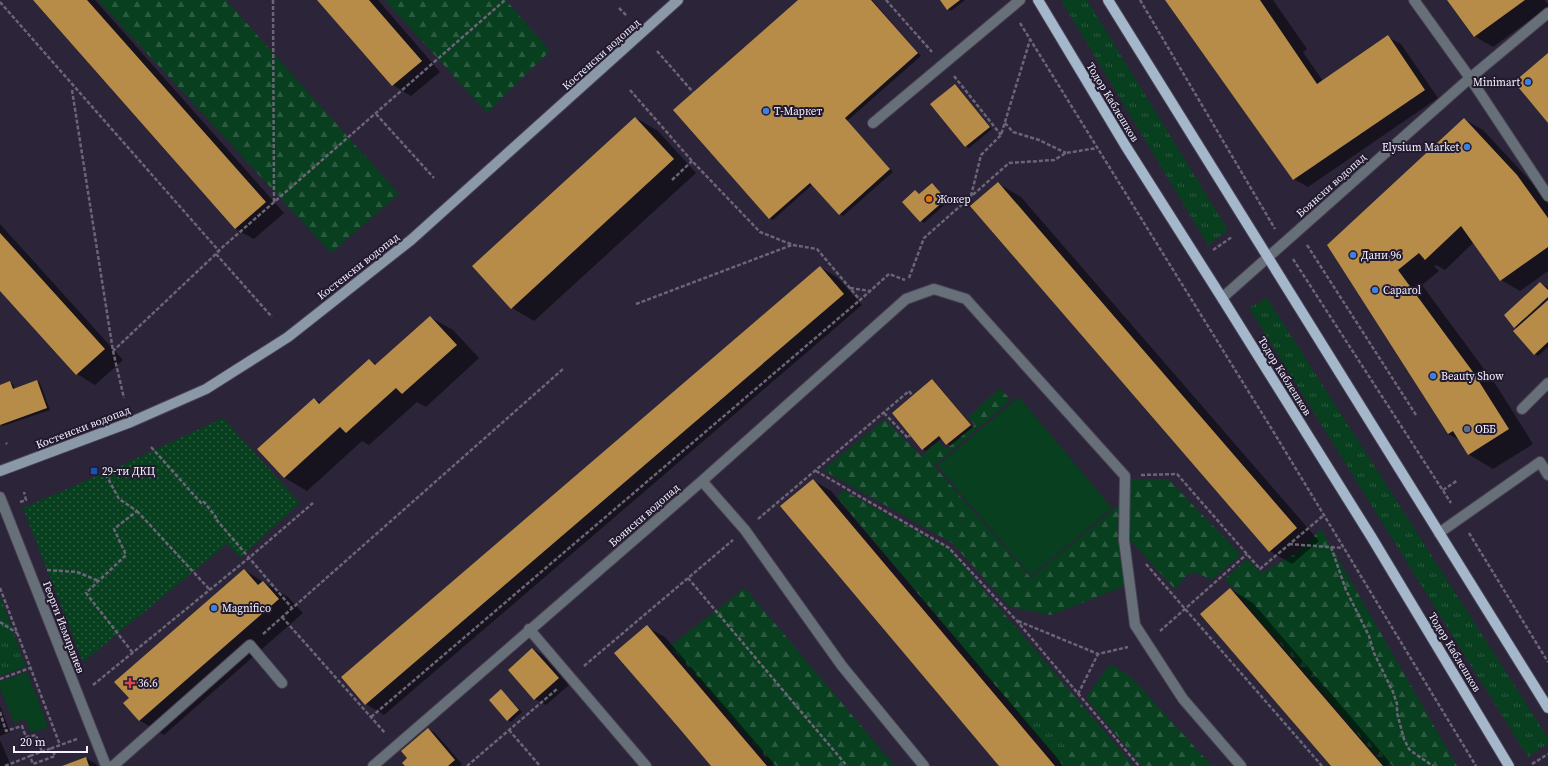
<svg xmlns="http://www.w3.org/2000/svg" width="1548" height="766" font-family="'Source Serif 4',serif">
	<defs>
		<pattern id="grass-tufts" width="24" height="20" patternUnits="userSpaceOnUse"><rect width="24" height="20" fill="#073f1f"/><path d="M3 7l-1-3M5 7V3M7 7l1-3M15 17l-1-3M17 17v-4M19 17l1-3" fill="none" stroke="#2c5b41"/></pattern>
		<pattern id="forest-firs" width="22" height="20" patternUnits="userSpaceOnUse"><rect width="22" height="20" fill="#073f1f"/><path d="M5 1l3.5 6h-7zM16 11l3.5 6h-7z" fill="#2c5b41"/></pattern>
		<pattern id="park-dots" width="8" height="8" patternUnits="userSpaceOnUse"><rect width="8" height="8" fill="#073f1f"/><path d="M2 2h.1M6 6h.1" fill="none" stroke="#2c5b41" stroke-width="1.8" stroke-linecap="round"/></pattern>
	</defs>
	<rect width="100%" height="100%" fill="#2c2439"/>
	<path fill="url(#grass-tufts)" d="M1061,0H1087L1228,230L1208,245Z
		M1267,298L1548,738V743L1528,757L1249,308Z
		M0,596L26,667L0,676Z
		M1043,715L1056,725L1064,733L1065,744L1053,754L1028,725Z"/>
	<path fill="url(#forest-firs)" d="M98,0H226L399,194L331,253Z
		M385,0H506L550,51L487,113Z
		M1000,388L1011,400L934,466L1031,578L1120,504L1119,549L1125,586L1051,615L1010,607L952,543L823,470L885,419L921,456L938,441L946,449L975,425L968,417Z
		M1130,479H1168L1241,555L1211,580L1198,573L1188,574L1175,589L1128,538Z
		M843,490L949,549L1134,766H1062L1053,754L1065,744L1064,733L1056,725L1043,715L1028,725L837,497Z
		M1321,529L1457,766H1385L1225,579L1247,559L1261,573L1298,552Z
		M745,588L895,766H773L670,646Z
		M1110,664L1131,677L1212,766H1142L1086,698Z"/>
	<path fill="url(#park-dots)" d="M223,418L300,503L240,558L227,544L83,662L23,508L120,466Z"/>
	<path fill="#073f1f" d="M1019,397L1112,508L1031,576L937,466Z
		M27,672L48,727L31,733L25,719L14,723L0,688V681Z"/>
	<path fill="#0007" d="M34,0H95L284,213L254,239L236,229Z
		M319,0H378L440,72L411,96L393,85Z
		M800,0H872L921,56L847,121L893,172L843,216L839,214L813,184L773,220L770,218Z
		M941,0H965L951,11L948,9Z
		M1167,0H1273L1307,49L1303,52L1323,81L1388,37L1401,44L1438,98L1308,187L1294,179Z
		M1448,0H1545L1548,4V7L1493,47L1474,36Z
		M955,85L958,87L992,129L969,148L966,146Z
		M636,118L658,131L696,173L534,321L512,308Z
		M1464,119L1483,130L1536,187L1548,204V271L1520,291L1501,280L1474,242L1445,270L1436,265L1434,266L1439,271L1422,285L1498,388L1533,444L1493,469L1468,454L1460,440L1448,434L1329,245Z
		M932,184L949,201L924,223L903,202L920,195Z
		M999,184L1021,197L1319,541L1292,564L1270,551Z
		M0,224L123,360L95,385L77,374L0,289Z
		M820,267L838,278L862,305L384,715L366,704L342,677Z
		M1541,283L1548,288V347L1538,356L1535,354L1518,328L1515,327Z
		M430,317L453,330L479,358L426,407L417,402L369,445L362,441L307,491L285,478L259,449L314,399L322,403L369,360L378,365Z
		M932,380L935,382L973,427L950,446L942,438L926,451L923,449Z
		M37,381L40,383L50,410L3,426L0,424V386L10,382L13,384L15,389Z
		M813,480L831,491L1064,766H1000Z
		M244,570L288,597L303,613L164,735L139,720Z
		M1230,589L1253,603L1393,766H1332Z
		M647,627L665,637L776,766H712Z
		M532,649L543,655L569,685L546,705L535,699Z
		M501,690L522,712L511,722L508,720Z
		M0,706L10,732L0,736Z
		M428,729L435,733L462,764L460,766H406L408,758Z
		M0,740L11,766H0Z
		M86,758L96,764L97,766H65Z"/>
	<path fill="#b78c48" d="M33,0H87L266,202L235,229Z
		M317,0H369L422,61L392,86Z
		M798,0H871L918,53L845,118L890,169L839,215L810,183L769,219L673,110Z
		M940,0H960L947,10Z
		M1165,0H1260L1317,84L1388,35L1425,90L1293,180Z
		M1447,0H1525L1474,37Z
		M1548,53V123L1514,82Z
		M955,84L990,127L965,147L930,104Z
		M635,117L674,159L511,309L472,266Z
		M1464,118L1517,175L1548,218V247L1500,281L1461,226L1425,260L1419,253L1398,270L1473,372L1509,429L1468,455L1453,431L1448,434L1327,245Z
		M998,182L1297,528L1269,552L970,206Z
		M932,183L946,199L920,222L902,202L915,190L919,194Z
		M0,233L105,349L76,375L0,291Z
		M820,266L844,294L365,705L341,677Z
		M1540,282L1548,290V297L1514,328L1504,315Z
		M1548,300V342L1534,355L1513,331Z
		M430,316L457,345L402,394L396,388L346,433L340,427L284,478L257,449L314,398L319,404L369,359L375,365Z
		M932,379L971,425L946,445L939,436L922,450L892,413Z
		M37,380L47,408L0,425V385L10,381L13,389Z
		M813,479L1055,766H999L780,506Z
		M244,569L258,585L263,581L279,599L139,721L123,703L129,698L114,682Z
		M1230,588L1383,766H1331L1200,614Z
		M647,625L767,766H711L679,728L614,653Z
		M532,648L559,678L534,700L508,670Z
		M501,689L519,710L507,721L489,700Z
		M428,728L455,760L448,766H405L402,763L407,758L401,751Z
		M86,757L89,766H62Z"/>
	<g fill="none" stroke-linecap="round" stroke-linejoin="round">
		<defs>
			<path id="lane" d="M873,123L1020,0
				M1522,409L1548,383
				M1439,533L1540,462L1548,475
				M113,766L250,645L282,683"/>
			<path id="street" d="M1414,0L1470,78L1548,196
				M1222,298L1470,78L1548,13
				M702,481L745,530L842,666L924,766
				M0,497L106,766
				M529,629L646,766
				M373,766L702,481L906,299L934,289L966,299L1125,476L1124,540L1135,625L1183,699L1241,766"/>
			<path id="secondary" d="M0,471L131,422L206,389L288,337L411,240L678,0"/>
			<path id="primary" d="M1038,0L1125,145L1222,298L1372,538L1509,766
				M1108,0L1548,708"/>
		</defs>
		<use href="#lane" stroke="#484155" stroke-width="12"/>
		<use href="#street" stroke="#484155" stroke-width="12"/>
		<use href="#secondary" stroke="#484155" stroke-width="12"/>
		<use href="#primary" stroke="#484155" stroke-width="12"/>
		<path stroke="#6b6577" stroke-width="2.5" stroke-dasharray="4 2" stroke-linecap="butt" d="M273,0L274,203
			M886,0L932,52
			M1140,0L1275,229
			M0,2L219,251L113,351
			M619,8L627,16
			M1020,23L1273,431L1476,766
			M657,51L693,92
			M954,76L1001,135
			M72,90L113,351L124,398
			M630,90L692,161L760,232L793,245L817,249L860,300L889,274L905,280
			M376,114L434,178
			M1005,123L1013,132L1039,140L1066,153
			M672,180L692,161
			M971,196L981,155L1001,135L1030,40
			M1307,245L1416,415
			M1213,250L1232,237
			M217,252L505,0
			M216,254L272,317
			M1293,259L1451,503
			M909,278L924,238L1009,163L1054,160L1066,153L1097,148
			M850,288L870,291
			M636,304L792,245
			M884,413L908,438L910,435
			M6,443L7,444
			M151,447L202,504L204,502L216,517L215,518L292,608
			M103,469L119,499L137,511L114,529L126,555L86,593L133,653
			M816,471L949,548L1017,621L1139,766
			M1141,475L1177,474L1260,569L1324,515
			M1443,490L1458,480
			M20,502L26,500L24,492
			M137,511L210,590
			M758,519L909,391L912,395
			M1469,533L1548,662
			M1289,544L1343,548
			M1331,547L1346,590L1369,636L1374,653L1393,692L1397,704V713L1404,739L1409,749L1414,753L1433,766
			M1146,564L1322,766
			M47,570L77,572L99,581
			M688,578L847,766
			M0,588L60,745
			M282,617L385,733
			M1018,621L1098,654L1128,647
			M0,622L17,633
			M1160,631L1247,554
			M263,634L563,369
			M584,666L733,540
			M0,679L30,668
			M93,685L250,557L313,503
			M1078,694L1098,654
			M0,712L6,731L22,726L26,737L36,735L42,752
			M371,717L860,300
			M509,730L540,766
			M30,756L52,748
			M1532,764L1548,754
			M5,766L30,756L33,764L55,756L52,748L77,739
			M467,766L557,689"/>
		<use href="#lane" stroke="#677079" stroke-width="10"/>
		<use href="#street" stroke="#677079" stroke-width="10"/>
		<use href="#secondary" stroke="#8a98a7" stroke-width="10"/>
		<use href="#primary" stroke="#a5b7ca" stroke-width="10"/>
	</g>
	<g fill="#3f7fe0" stroke="#221a2f" stroke-width="1.5">
		<circle cx="1528" cy="82" r="4"/>
		<circle cx="766" cy="111" r="4"/>
		<circle cx="1467" cy="147" r="4"/>
		<circle cx="1353" cy="255" r="4"/>
		<circle cx="1375" cy="290" r="4"/>
		<circle cx="1433" cy="376" r="4"/>
		<circle cx="214" cy="608" r="4"/>
	</g>
	<circle fill="#e8710a" stroke="#221a2f" stroke-width="1.5" cx="929" cy="199" r="4"/>
	<circle fill="#5c6f8a" stroke="#221a2f" stroke-width="1.5" cx="1467" cy="429" r="4"/>
	<rect fill="#1a4fb4" stroke="#221a2f" stroke-width="1.5" x="90" y="467" width="8" height="8" rx="2"/>
	<path fill="#e0444e" stroke="#221a2f" stroke-width="1.5" d="M128 677h4v4h4v4h-4v4h-4v-4h-4v-4h4z"/>
	<g text-anchor="middle" stroke-width="4" stroke-linejoin="round" paint-order="stroke">
		<g font-size="11" fill="#f6f2fe" stroke="#221a2f">
			<text transform="translate(601 54) rotate(-42)" y="4">Костенски водопад</text>
			<text transform="translate(1113 102) rotate(59)" y="4">Тодор Каблешков</text>
			<text transform="translate(1331 185) rotate(-42)" y="4">Боянски водопад</text>
			<text transform="translate(358 266) rotate(-38)" y="4">Костенски водопад</text>
			<text transform="translate(1285 376) rotate(58)" y="4">Тодор Каблешков</text>
			<text transform="translate(83 427) rotate(-21)" y="4">Костенски водопад</text>
			<text transform="translate(644 515) rotate(-41)" y="4">Боянски водопад</text>
			<text transform="translate(64 627) rotate(69)" y="4">Георги Измирлиев</text>
			<text transform="translate(1455 652) rotate(59)" y="4">Тодор Каблешков</text>
		</g>
		<g font-size="11" fill="#f6f2fe" stroke="#221a2f" text-anchor="start">
			<text x="1520" y="86" text-anchor="end">Minimart</text>
			<text x="774" y="115">Т-Маркет</text>
			<text x="1459" y="151" text-anchor="end">Elysium Market</text>
			<text x="937" y="203">Жокер</text>
			<text x="1361" y="259">Дани 96</text>
			<text x="1383" y="294">Caparol</text>
			<text x="1441" y="380">Beauty Show</text>
			<text x="1475" y="433">ОББ</text>
			<text x="102" y="475">29-ти ДКЦ</text>
			<text x="222" y="612">Magnifico</text>
			<text x="138" y="687">36.6</text>
		</g>
	</g>
	<path d="M14 746v6h73v-6" fill="none" stroke="#f6f2fe" stroke-width="2"/>
	<text x="20" y="746" font-size="12" fill="#f6f2fe" stroke="#221a2f" stroke-width="3" paint-order="stroke">20 m</text>
</svg>
